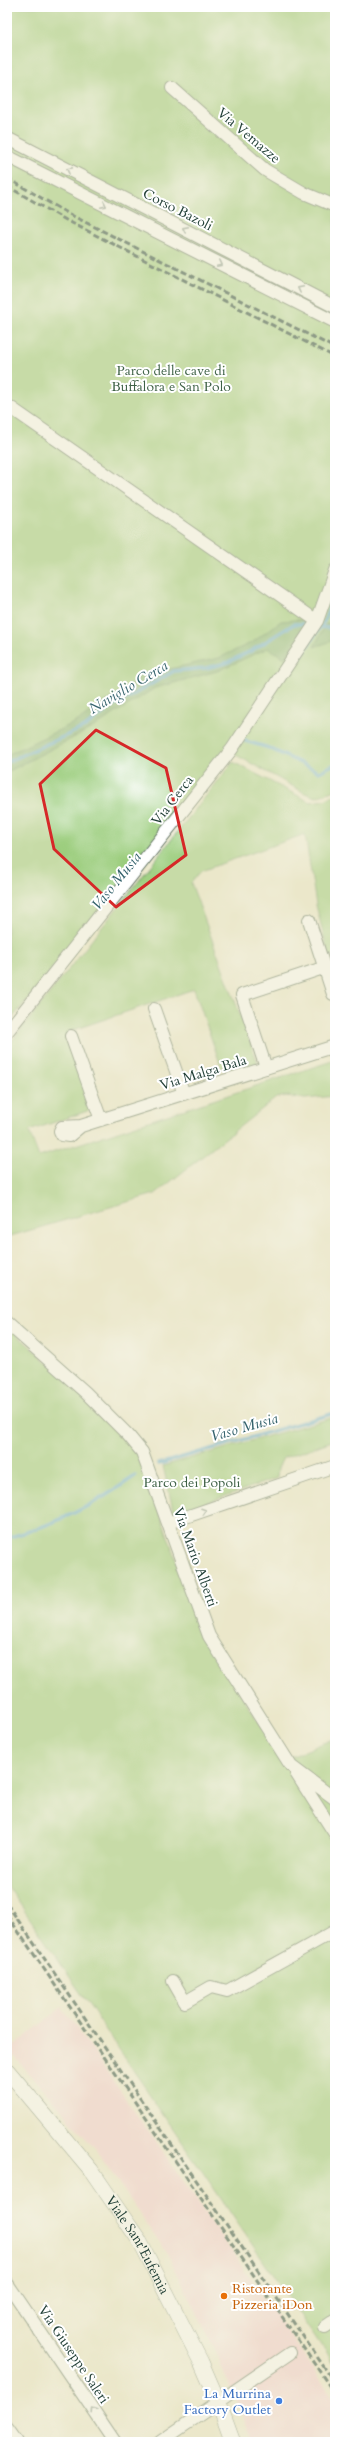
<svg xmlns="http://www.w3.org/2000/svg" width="342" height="2449" font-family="Cardo,serif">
	<rect width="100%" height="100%" fill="#fff"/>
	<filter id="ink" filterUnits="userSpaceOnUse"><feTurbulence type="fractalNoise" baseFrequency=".025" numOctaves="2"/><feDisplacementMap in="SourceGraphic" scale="8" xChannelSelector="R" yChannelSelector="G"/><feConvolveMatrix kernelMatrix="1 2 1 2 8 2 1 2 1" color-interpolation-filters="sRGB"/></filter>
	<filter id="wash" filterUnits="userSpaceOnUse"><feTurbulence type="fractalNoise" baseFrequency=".012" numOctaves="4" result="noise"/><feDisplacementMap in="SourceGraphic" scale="16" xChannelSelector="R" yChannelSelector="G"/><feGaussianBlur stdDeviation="0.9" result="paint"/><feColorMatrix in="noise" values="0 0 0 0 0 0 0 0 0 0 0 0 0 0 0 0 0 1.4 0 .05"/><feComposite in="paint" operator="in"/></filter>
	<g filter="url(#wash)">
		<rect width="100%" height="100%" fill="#ebe7ca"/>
		<path fill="#f7cfd4" d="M62,2007L335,2400V2442H254L206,2331L167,2253L95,2149L9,2050Z"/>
		<path fill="#9bcd7d" stroke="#5d8558" d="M7,7H335V790L316,797L305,793L227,750L7,1025Z
			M233,762L310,802L325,800L335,795V955L329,957L316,905L305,834L201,871L191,883L258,1063L222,1069L194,989L70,1031L96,1108L29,1131L39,1157L335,1060V1096L305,1099L286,1096L276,1098L155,1194L7,1237V1047Z
			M7,1326L84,1395L139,1453L203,1637L284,1760L335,1738V2366L7,1885Z
			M335,1417V1440L283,1458L278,1468L277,1478L174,1514L163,1466Z"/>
		<path fill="#7cb06c" stroke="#4e7650" d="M309,619L285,658L268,648L217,671L155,688L92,728L7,772V755L80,720L143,675L219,658L253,642L281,621Z
			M326,624H335V640L314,647Z"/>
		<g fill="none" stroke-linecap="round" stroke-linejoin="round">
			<path stroke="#5ba8d4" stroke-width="3.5" d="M320,627L335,629
				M291,670L325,620L335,589
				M242,740L269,748L319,772L335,764
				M7,762L85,727L110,708L174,671L206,668L226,663L251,651L294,624H306
				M159,1464L335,1413
				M7,1538C57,1524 93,1506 135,1476"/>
		</g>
	</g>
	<g filter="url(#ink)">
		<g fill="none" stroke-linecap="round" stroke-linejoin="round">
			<defs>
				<path id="minor" d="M172,88L265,170L304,193L335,206
					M7,138L335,307
					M7,156L335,322
					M7,405L317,621
					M309,920L333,994
					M154,1009L184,1094
					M7,1032L232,749L317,621L335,570
					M71,1036L101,1120
					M266,1068L242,995L323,968
					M81,1126L69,1136L62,1135L60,1131L62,1127L81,1126L335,1046
					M7,1323L85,1392L128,1435L142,1452L209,1636L291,1766L335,1799
					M168,1523L335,1466
					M296,1773L335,1834
					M173,1981L185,2002L211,1987L227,1991L335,1931
					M7,2283L115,2442
					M325,2327L335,2320
					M7,2428L17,2442
					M160,2442L290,2353"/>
				<g id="major">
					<path id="s1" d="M7,2070L91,2170L139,2240L201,2362L218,2401L233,2442"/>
				</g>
			</defs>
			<use href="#minor" stroke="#667868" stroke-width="14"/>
			<use href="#major" stroke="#667868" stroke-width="16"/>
			<use href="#minor" stroke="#fff" stroke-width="12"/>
			<use href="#major" stroke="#fff" stroke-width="15"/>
			<path stroke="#1f3d34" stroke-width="3" stroke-dasharray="6 3" stroke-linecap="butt" d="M7,178L69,214L335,348
				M7,186L66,220L335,357
				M7,1904L335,2383
				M7,1915L335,2394"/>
		</g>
		<defs><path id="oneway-chevron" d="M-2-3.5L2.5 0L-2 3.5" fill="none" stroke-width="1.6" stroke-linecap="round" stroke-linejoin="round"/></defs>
		<g stroke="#8f9e9a">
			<use href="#oneway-chevron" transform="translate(69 170) rotate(-152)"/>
			<use href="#oneway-chevron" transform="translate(104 205) rotate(27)"/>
			<use href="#oneway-chevron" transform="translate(185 229) rotate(-153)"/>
			<use href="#oneway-chevron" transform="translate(220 264) rotate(27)"/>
			<use href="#oneway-chevron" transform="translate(300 289) rotate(-153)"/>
			<use href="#oneway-chevron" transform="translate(204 1511) rotate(-19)"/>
			<use href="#oneway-chevron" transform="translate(93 2410) rotate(-124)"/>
		</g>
	</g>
	<path d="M0 0H342V2449H0ZM96,730L166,768L186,855L116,907L54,849L40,784Z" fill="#ebe7ca" fill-opacity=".55" fill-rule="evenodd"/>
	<path fill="none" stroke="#d62828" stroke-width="3" stroke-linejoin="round" d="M96,730L166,768L186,855L116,907L54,849L40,784Z"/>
	<circle fill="#e8710a" stroke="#fff" stroke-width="1.5" cx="224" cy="2296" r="4"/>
	<circle fill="#3f7fe0" stroke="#fff" stroke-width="1.5" cx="279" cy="2401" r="4"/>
	<g text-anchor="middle" stroke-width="4" stroke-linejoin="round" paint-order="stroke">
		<g font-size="14" fill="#1f3d34" stroke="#fff">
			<text transform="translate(249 135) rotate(40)" y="5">Via Vemazze</text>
			<text transform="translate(178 209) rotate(27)" y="5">Corso Bazoli</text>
			<text transform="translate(172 800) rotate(-52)" y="5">Via Cerca</text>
			<text transform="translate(203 1072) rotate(-17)" y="5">Via Malga Bala</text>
			<text transform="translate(196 1557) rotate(70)" y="5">Via Mario Alberti</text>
			<text dy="5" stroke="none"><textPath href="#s1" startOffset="219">Viale Sant'Eufemia</textPath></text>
			<text transform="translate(74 2354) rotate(56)" y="5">Via Giuseppe Saleri</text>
		</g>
		<g font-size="14" fill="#3e6146" stroke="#fff">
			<text x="171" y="375">Parco delle cave di<tspan x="171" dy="16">Buffalora e San Polo</tspan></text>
			<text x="192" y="1487">Parco dei Popoli</text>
		</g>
		<g font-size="14" fill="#c56008" stroke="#fff" text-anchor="start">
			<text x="232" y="2293">Ristorante<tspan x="232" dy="16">Pizzeria iDon</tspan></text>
		</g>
		<g font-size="14" fill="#366cbe" stroke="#fff" text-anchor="end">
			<text x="271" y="2398">La Murrina<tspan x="271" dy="16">Factory Outlet</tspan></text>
		</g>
		<g font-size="15" font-style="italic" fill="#34626c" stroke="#fff">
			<text transform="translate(128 687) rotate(-31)" y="5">Naviglio Cerca</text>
			<text transform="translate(116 881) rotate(-51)" y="5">Vaso Musia</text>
			<text transform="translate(244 1427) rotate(-16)" y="5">Vaso Musia</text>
		</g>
	</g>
	<rect width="342" height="2449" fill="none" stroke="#fff" stroke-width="24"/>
</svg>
